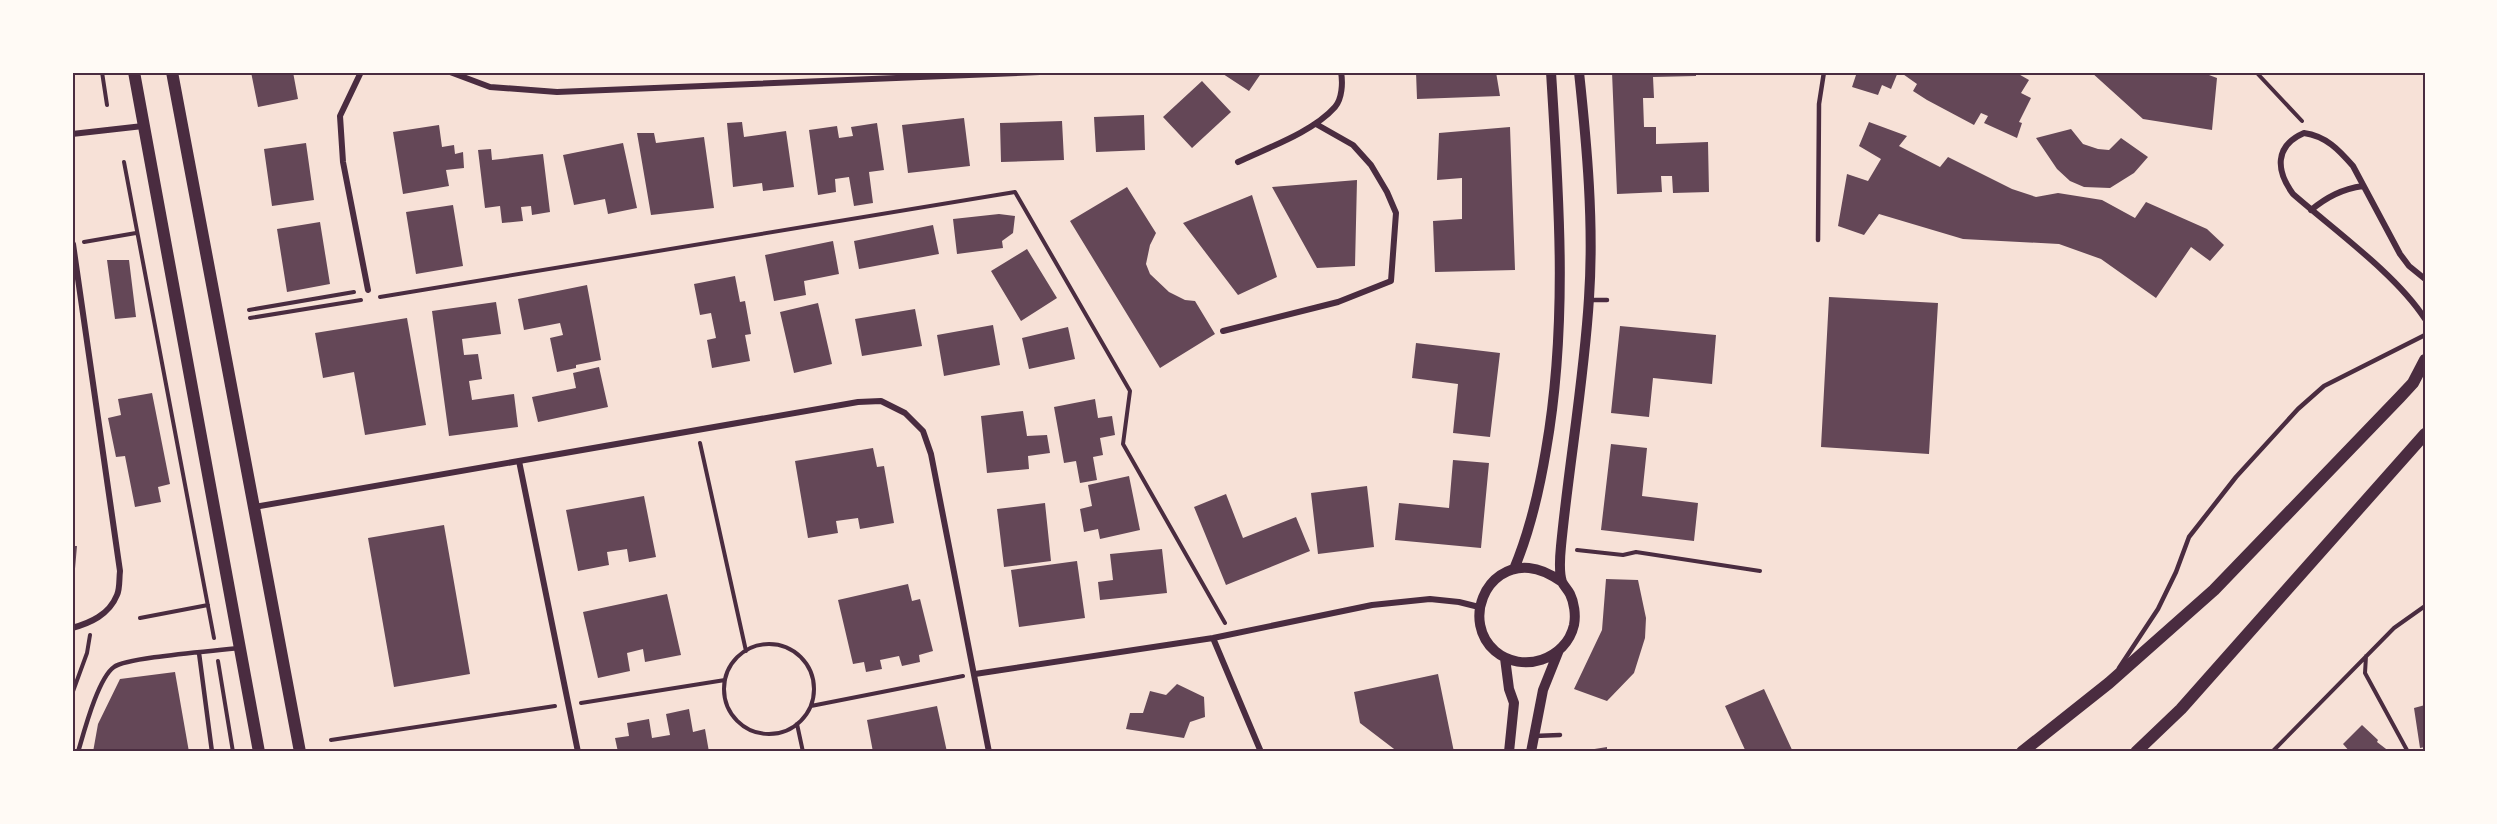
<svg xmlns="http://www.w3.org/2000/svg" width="2497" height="824" font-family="'Golos Text',sans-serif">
	<rect width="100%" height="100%" fill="#f7e1d7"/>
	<path fill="#644757" d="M251,72H293L298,99L258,107Z
		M1220,72H1262L1249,91Z
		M1416,72H1496L1500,96L1417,99Z
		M1612,72H1696V76L1653,77L1654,98H1643L1644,127H1656V144L1708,142L1709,192L1673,193L1672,176H1661L1662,192L1617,194Z
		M1857,72H1898L1891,89L1882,85L1878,95L1852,87Z
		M1900,72H2015L2029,80L2021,93L2031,98L2019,122L2022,123L2017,138L1984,123L1988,116L1981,113L1974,125L1927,100L1913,91L1917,84Z
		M2091,72H2201L2217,78L2212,130L2143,119Z
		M1202,81L1231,112L1192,148L1163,117Z
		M1144,115L1145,150L1096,152L1094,117Z
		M964,118L970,166L908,173L902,125Z
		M1062,121L1064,160L1001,162L1000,123Z
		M742,122L744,137L786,131L794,187L763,191L762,183L733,187L727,123Z
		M1869,122L1907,136L1899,146L1940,167L1948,157L2012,189L2036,197L2058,193L2102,200L2135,218L2146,202L2207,229L2224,245L2210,261L2191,247L2156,298L2101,259L2059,244L1963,239L1879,214L1864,235L1838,226L1847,174L1868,181L1881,159L1859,146Z
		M877,123L884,170L869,172L873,203L854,206L849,177L835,179L836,192L818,195L809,130L837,126L839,138L853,136L851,127Z
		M439,125L442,147L454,145L455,154L463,152L464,168L446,170L449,186L403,194L393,132Z
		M1510,127L1515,270L1435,272L1433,221L1462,219V178L1437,180L1439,133Z
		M2071,129L2083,144L2098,149L2109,150L2121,138L2148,157L2134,173L2110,188L2084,187L2070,181L2057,169L2036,138Z
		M637,133H654L656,143L704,137L714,208L651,215Z
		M306,143L314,200L272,206L264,149Z
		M623,143L637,208L608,214L605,199L574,205L563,155Z
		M491,149L492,160L543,154L550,212L532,215L531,206L521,207L523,221L502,223L500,206L485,208L478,150Z
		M1357,180L1355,266L1317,268L1272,187Z
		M1127,187L1156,233L1150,245L1146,264L1150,274L1169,292L1185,300L1195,301L1215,334L1160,368L1070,221Z
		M1252,195L1277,277L1238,295L1183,223Z
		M453,205L463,266L416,274L406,212Z
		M999,214L1015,216L1013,233L1002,241L1003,248L957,254L953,219Z
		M320,222L330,284L287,292L277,229Z
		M933,225L939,254L859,269L854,241Z
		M833,241L839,274L804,281L806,295L774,301L765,255Z
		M1027,249L1057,298L1021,321L991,271Z
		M107,260H129L136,317L115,319Z
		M735,276L740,302L745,301L751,334L745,335L750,361L712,368L707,340L716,338L711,313L700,315L694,284Z
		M587,285L601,360L576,365V368L557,372L550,338L563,335L560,323L524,330L518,299Z
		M1829,297L1938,303L1929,454L1821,447Z
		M496,302L501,334L462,339L464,355L478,354L482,379L469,381L472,400L514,394L518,427L449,436L432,311Z
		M818,303L832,364L794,373L780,312Z
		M915,309L922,346L862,356L855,319Z
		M407,318L426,425L365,435L354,372L323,378L315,333Z
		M993,325L1000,365L944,376L937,335Z
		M1620,326L1716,335L1712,384L1653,378L1649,417L1611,413Z
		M1068,327L1075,359L1029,369L1022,338Z
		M1416,343L1500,353L1490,437L1453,433L1458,384L1412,378Z
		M599,367L608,407L538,422L532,397L576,388L573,373Z
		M152,393L170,484L158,487L161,502L135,507L125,456L116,457L108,418L121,415L118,399Z
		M1095,399L1098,418L1112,416L1115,435L1100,438L1103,455L1093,457L1097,480L1080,483L1076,461L1064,463L1054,407Z
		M1023,411L1027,436L1047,435L1050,453L1028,456L1029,469L987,473L981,416Z
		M1611,444L1647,448L1642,496L1698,503L1694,541L1601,530Z
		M873,448L877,467L884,466L894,523L860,529L858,518L836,521L838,533L808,538L795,461Z
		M1453,460L1489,463L1481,548L1395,540L1399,503L1449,508Z
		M1129,476L1140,530L1100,539L1098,529L1084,532L1080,509L1092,506L1088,485Z
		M1367,486L1374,547L1318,554L1311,493Z
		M1226,494L1243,538L1296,517L1310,551L1226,585L1194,507Z
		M644,496L656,557L629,562L627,549L607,552L609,565L578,571L566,510Z
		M1045,503L1051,561L1004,567L997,509Z
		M444,525L470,674L394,687L368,538Z
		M72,546H77L74,580H72Z
		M1162,549L1167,593L1100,600L1098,582L1113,580L1110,554Z
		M1077,561L1085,618L1019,627L1011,570Z
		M1606,579L1638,580L1646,618L1645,638L1634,673L1607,701L1574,689L1602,630Z
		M908,584L912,601L920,599L933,651L919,655L920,662L902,666L899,656L880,660L882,669L866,672L864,662L853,664L838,600Z
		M667,594L681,655L645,662L643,649L627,653L630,671L598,678L583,612Z
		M175,672L189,752H93L98,724L120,679Z
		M1438,674L1454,752H1398L1360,723L1354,692Z
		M1177,684L1204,697L1205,717L1190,722L1184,738L1126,729L1130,713H1143L1150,691L1166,695Z
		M1764,689L1793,752H1746L1725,706Z
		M2425,705V747L2420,748L2414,708Z
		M937,706L947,752H873L867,720Z
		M689,709L693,732L705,729L709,752H618L615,738L629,736L627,723L649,719L652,738L670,735L666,714Z
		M2362,725L2378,740L2377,742L2390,752H2350L2343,744Z
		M1607,747V752H1582V751Z"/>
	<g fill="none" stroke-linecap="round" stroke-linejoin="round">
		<path stroke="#4a2c40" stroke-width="4" d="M102,72L107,105
			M2256,72L2302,121
			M124,162L214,638
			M84,242L136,233
			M380,297L1015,192L1130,391L1123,444L1225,623
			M249,310L354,292
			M250,318L361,300
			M700,443L746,651
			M1577,550L1623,555L1636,552L1760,571
			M140,618L208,605
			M724 689a45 45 0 1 1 90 0a45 45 0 1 1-90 0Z
			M2366,656L2365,673L2408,752
			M218,661L233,752
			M72,694L87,653L90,635
			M581,703L725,680
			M811,706L963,676
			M797,724L803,752
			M331,740L555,706
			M2272,752L2394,628L2425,606"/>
		<path stroke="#4a2c40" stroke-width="4.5" d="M1818,240L1819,104L1824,72
			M1589,300H1607
			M199,653L212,752
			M2119,668L2158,609L2176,572L2189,537L2236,477L2298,409L2324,386L2425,335
			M1534,736L1560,735
			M78,752C84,732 98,678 114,667C127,657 216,651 238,648"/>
		<path stroke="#4a2c40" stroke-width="6" d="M361,72L340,116L343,162L368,290
			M450,72L490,87L557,92L1040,72
			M72,134L143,126
			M1238,162C1267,148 1313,132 1335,107C1342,99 1343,83 1341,72
			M2311,210C2327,197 2342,189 2363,186
			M2425,279L2409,266L2400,254L2353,166C2339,150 2326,136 2304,133C2274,146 2276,171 2293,194C2333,229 2397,275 2425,319
			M1223,331L1338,302L1391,281L1396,213L1387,192L1371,165L1353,145L1316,124
			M519,461L578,752
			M254,507L858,402L881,401L905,413L923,431L931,454L989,752
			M72,628C90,623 109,615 117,595C120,589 119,579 120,571L73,244
			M1213,638L1261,752
			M975,674L1213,638L1372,605L1430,599L1459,602L1479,607"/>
		<path stroke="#4a2c40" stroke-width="10" d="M1514,569C1530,531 1539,492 1546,450C1568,325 1559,198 1551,72
			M1562,582C1552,575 1542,569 1529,568C1485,564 1462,622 1495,651C1522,674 1566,660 1574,625C1576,615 1574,602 1570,594C1568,590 1564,586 1562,582C1559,573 1560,556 1561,546C1569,463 1584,381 1589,298C1594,223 1587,147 1579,72
			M1505,658L1509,689L1514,703L1509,752
			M1531,752L1543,690L1559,650"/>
		<path stroke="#4a2c40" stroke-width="12" d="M134,72L259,752
			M172,72L300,752
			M2022,752L2109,683L2214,590L2400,397L2413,383L2425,360
			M2136,752L2181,709L2425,434"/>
	</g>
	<rect width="2497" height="824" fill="none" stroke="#fffaf5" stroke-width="147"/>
	<rect x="74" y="74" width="2350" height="676" fill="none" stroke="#4a2c40" stroke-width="2"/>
</svg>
